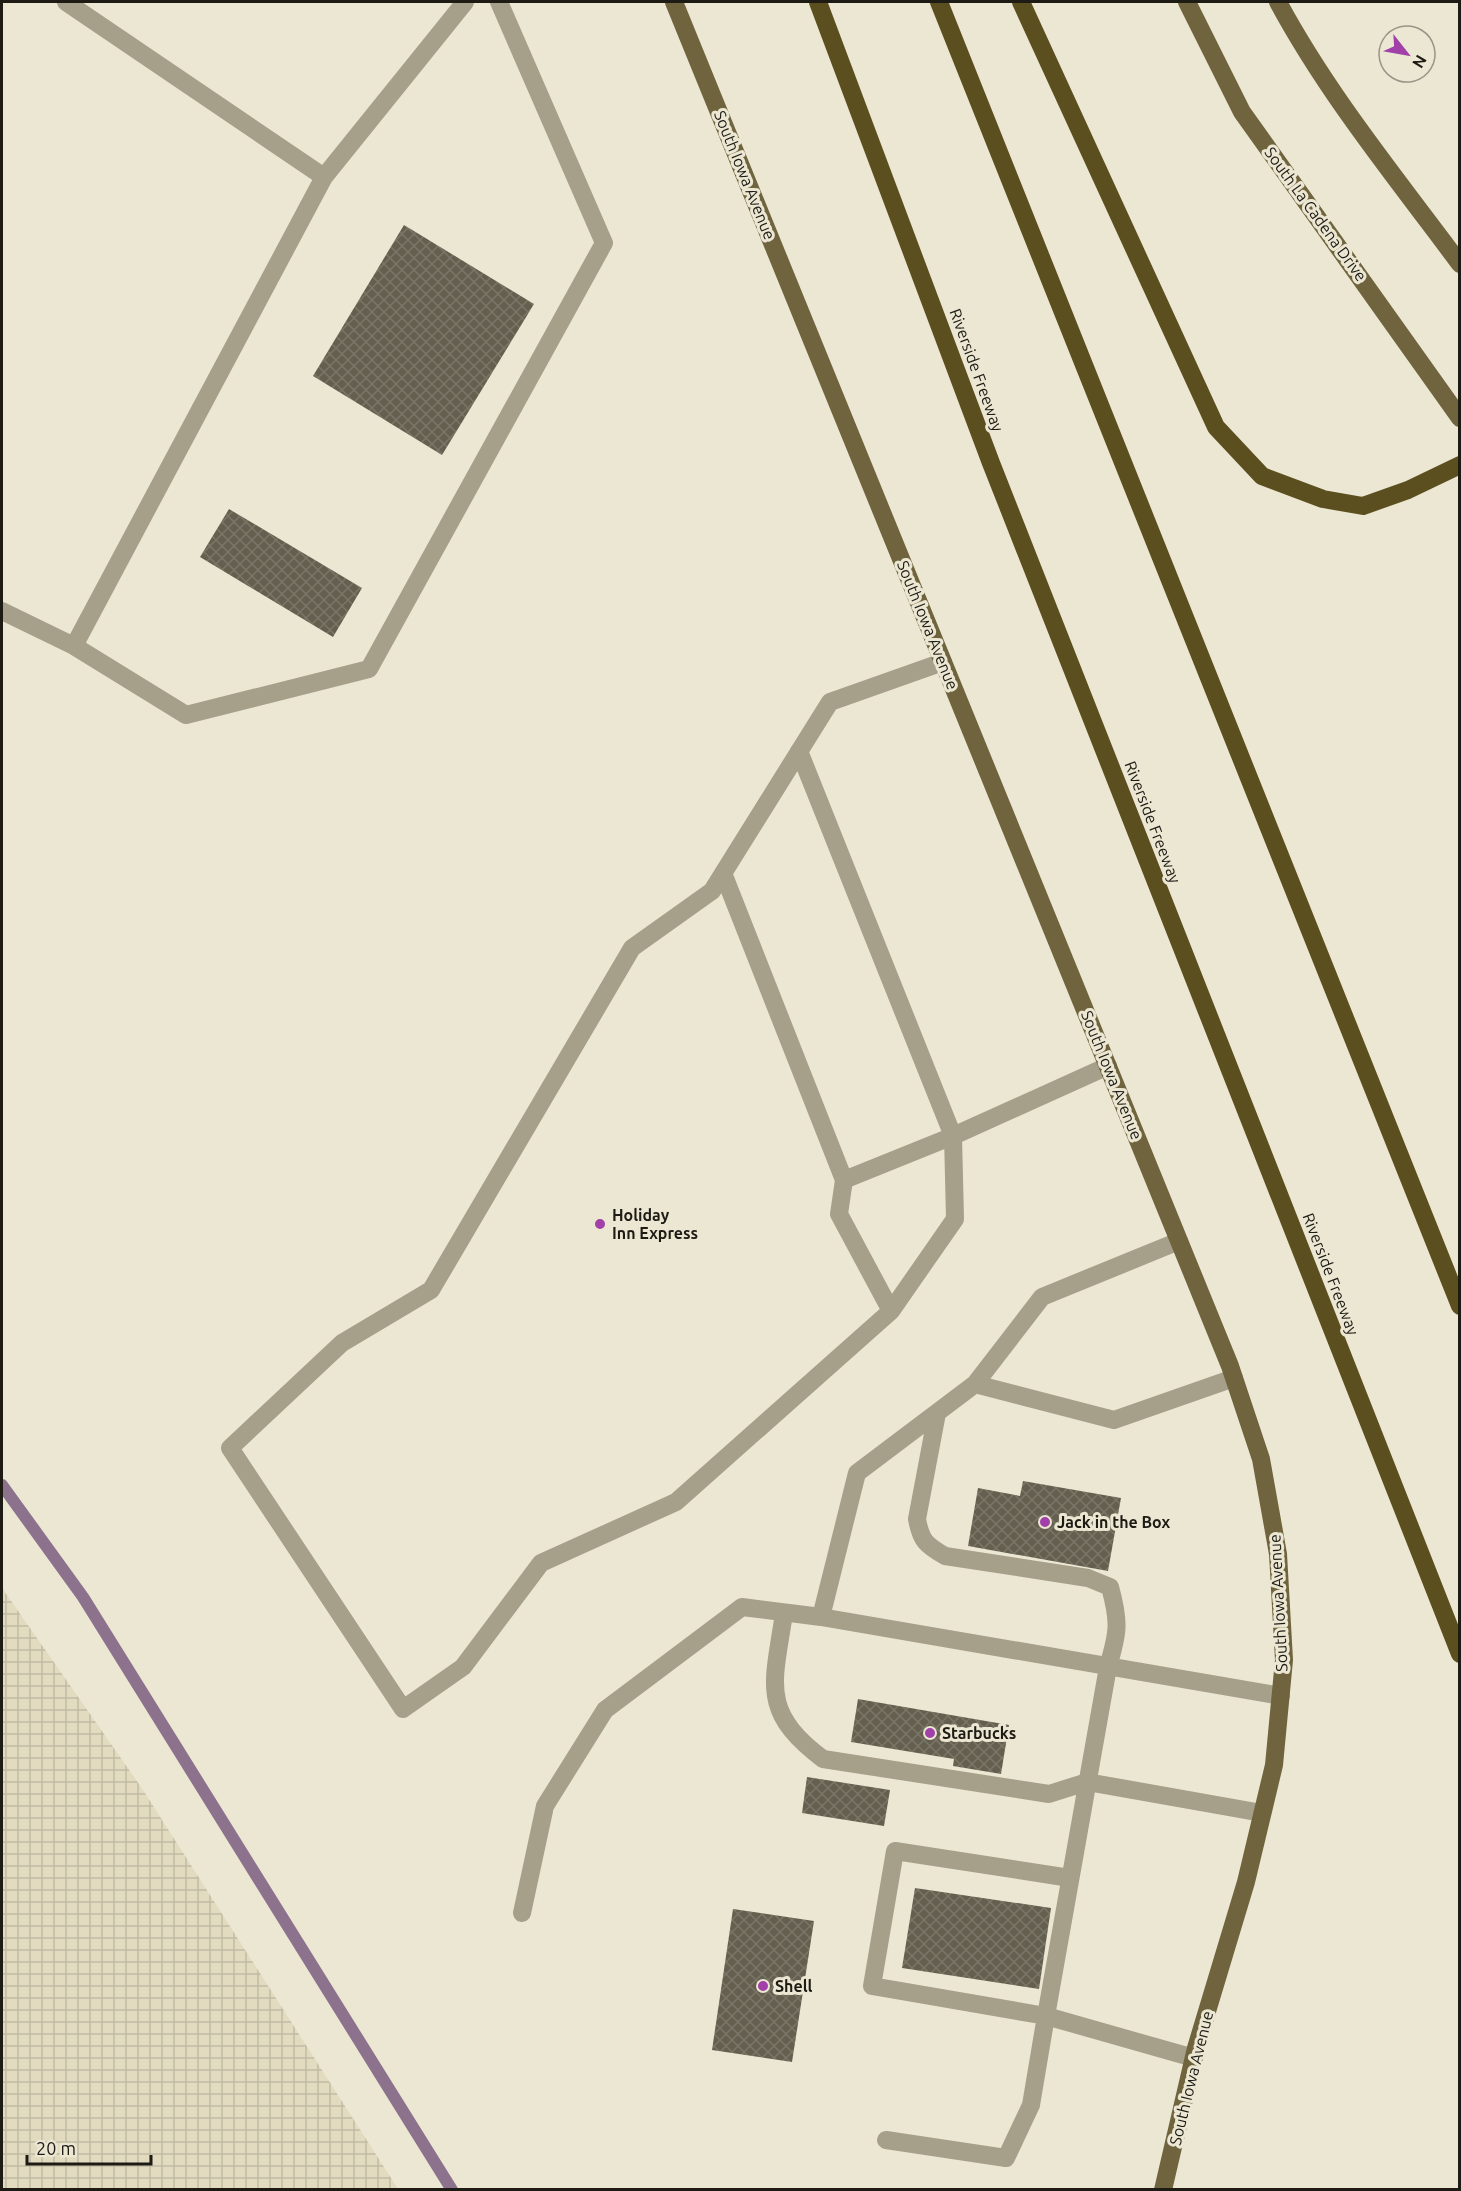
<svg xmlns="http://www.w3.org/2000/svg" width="1461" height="2191" font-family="Ubuntu,sans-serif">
	<defs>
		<pattern id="industrial-grid" width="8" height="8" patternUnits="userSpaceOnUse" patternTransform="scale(1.5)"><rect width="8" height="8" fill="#e2dbc0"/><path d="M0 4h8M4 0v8" fill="none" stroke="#c1bba4"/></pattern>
		<pattern id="building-cross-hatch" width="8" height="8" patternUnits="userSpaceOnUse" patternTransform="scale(1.5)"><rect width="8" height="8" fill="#645f4e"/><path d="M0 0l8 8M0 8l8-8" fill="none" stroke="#7a7668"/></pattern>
	</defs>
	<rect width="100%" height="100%" fill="#ece7d3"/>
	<path fill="url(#industrial-grid)" d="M2,1588L141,1787L398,2189H2Z"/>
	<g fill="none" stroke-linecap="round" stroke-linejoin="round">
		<path stroke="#8c728c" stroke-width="12" d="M2,1485L83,1597L452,2190"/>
	</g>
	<path fill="url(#building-cross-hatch)" d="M404,225L534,304L442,455L313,376Z
		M229,509L362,588L333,637L200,557Z
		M1023,1481L1121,1498L1108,1571L968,1546L978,1488L1020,1496Z
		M858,1699L1009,1725L1001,1774L953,1766L954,1759L851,1742Z
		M807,1777L890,1790L884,1826L802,1813Z
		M915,1888L1051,1908L1039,1989L902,1968Z
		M733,1909L814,1921L792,2062L712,2050Z"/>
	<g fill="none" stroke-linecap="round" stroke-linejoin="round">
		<path stroke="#a6a08a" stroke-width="18" d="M324,177L465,2
			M2,611L74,646L324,177L66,2
			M74,646L186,715L369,669L604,243L499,2
			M943,662L830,702L712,891L632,948L431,1290L342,1343L230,1448L403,1709L463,1667L541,1563L676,1502L891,1311L955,1219L953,1136L1108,1066
			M723,873L844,1180L953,1136L799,751
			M844,1180L839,1214L891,1311
			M1179,1241L1042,1297L975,1384L857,1473L821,1617L1281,1696
			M975,1384L1114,1420L1234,1378
			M937,1413L917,1519C921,1541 926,1545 945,1556L1088,1578L1110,1587C1120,1623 1118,1633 1108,1667L1046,2016L872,1986L895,1851L1070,1878
			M784,1613C774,1683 759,1711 823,1759L1049,1794L1087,1782L1262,1813
			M522,1913L545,1806L605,1710L742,1607L821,1617
			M886,2140L1006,2158L1031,2105L1046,2016L1194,2058"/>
		<path stroke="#6f643d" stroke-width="18" d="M674,2L1230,1366L1261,1459L1278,1554L1284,1660L1274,1765L1246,1882L1196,2048L1163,2190
			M1187,2L1242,112L1460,418
			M1278,2C1328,95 1397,179 1460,264"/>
		<path stroke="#5c4f1f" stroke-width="18" d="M818,2L991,463L1460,1654
			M939,2L1460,1306
			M1021,2L1216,427L1262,476L1323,499L1363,506L1408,490L1460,465"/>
	</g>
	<g fill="#a040a8" stroke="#ece7d3" stroke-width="2">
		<circle cx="600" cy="1224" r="6"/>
		<circle cx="1045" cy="1522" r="6"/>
		<circle cx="930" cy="1733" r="6"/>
		<circle cx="763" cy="1986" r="6"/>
	</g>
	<g text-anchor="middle" stroke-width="6" stroke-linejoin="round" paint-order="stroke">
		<g font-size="16" fill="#1d1b14" stroke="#ece7d3">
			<text transform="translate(745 175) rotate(68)" y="6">South Iowa Avenue</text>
			<text transform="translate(1316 214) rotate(54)" y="6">South La Cadena Drive</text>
			<text transform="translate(977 370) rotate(70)" y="6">Riverside Freeway</text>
			<text transform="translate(928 625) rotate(68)" y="6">South Iowa Avenue</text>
			<text transform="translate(1153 822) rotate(69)" y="6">Riverside Freeway</text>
			<text transform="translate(1112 1075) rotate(68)" y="6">South Iowa Avenue</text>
			<text transform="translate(1331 1274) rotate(69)" y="6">Riverside Freeway</text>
			<text transform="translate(1278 1603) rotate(-93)" y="6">South Iowa Avenue</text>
			<text transform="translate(1191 2078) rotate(-76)" y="6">South Iowa Avenue</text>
		</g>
		<g font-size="16" font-weight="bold" fill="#1d1b14" stroke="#ece7d3" text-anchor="start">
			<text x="612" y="1221">Holiday<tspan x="612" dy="18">Inn Express</tspan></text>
			<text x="1057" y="1528">Jack in the Box</text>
			<text x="942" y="1739">Starbucks</text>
			<text x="775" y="1992">Shell</text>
		</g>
	</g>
	<rect width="1461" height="2191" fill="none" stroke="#1d1b14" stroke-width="6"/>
	<g transform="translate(1407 54) rotate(121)"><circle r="28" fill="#ece7d3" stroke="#999587" stroke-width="1.5"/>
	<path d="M0-4.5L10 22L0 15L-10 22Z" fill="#a040a8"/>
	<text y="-9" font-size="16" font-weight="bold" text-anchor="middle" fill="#1d1b14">N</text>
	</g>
	<path d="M27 2155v9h124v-9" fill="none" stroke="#1d1b14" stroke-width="3"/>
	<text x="36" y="2155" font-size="18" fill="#1d1b14" stroke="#ece7d3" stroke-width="4.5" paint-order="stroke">20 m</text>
</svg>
